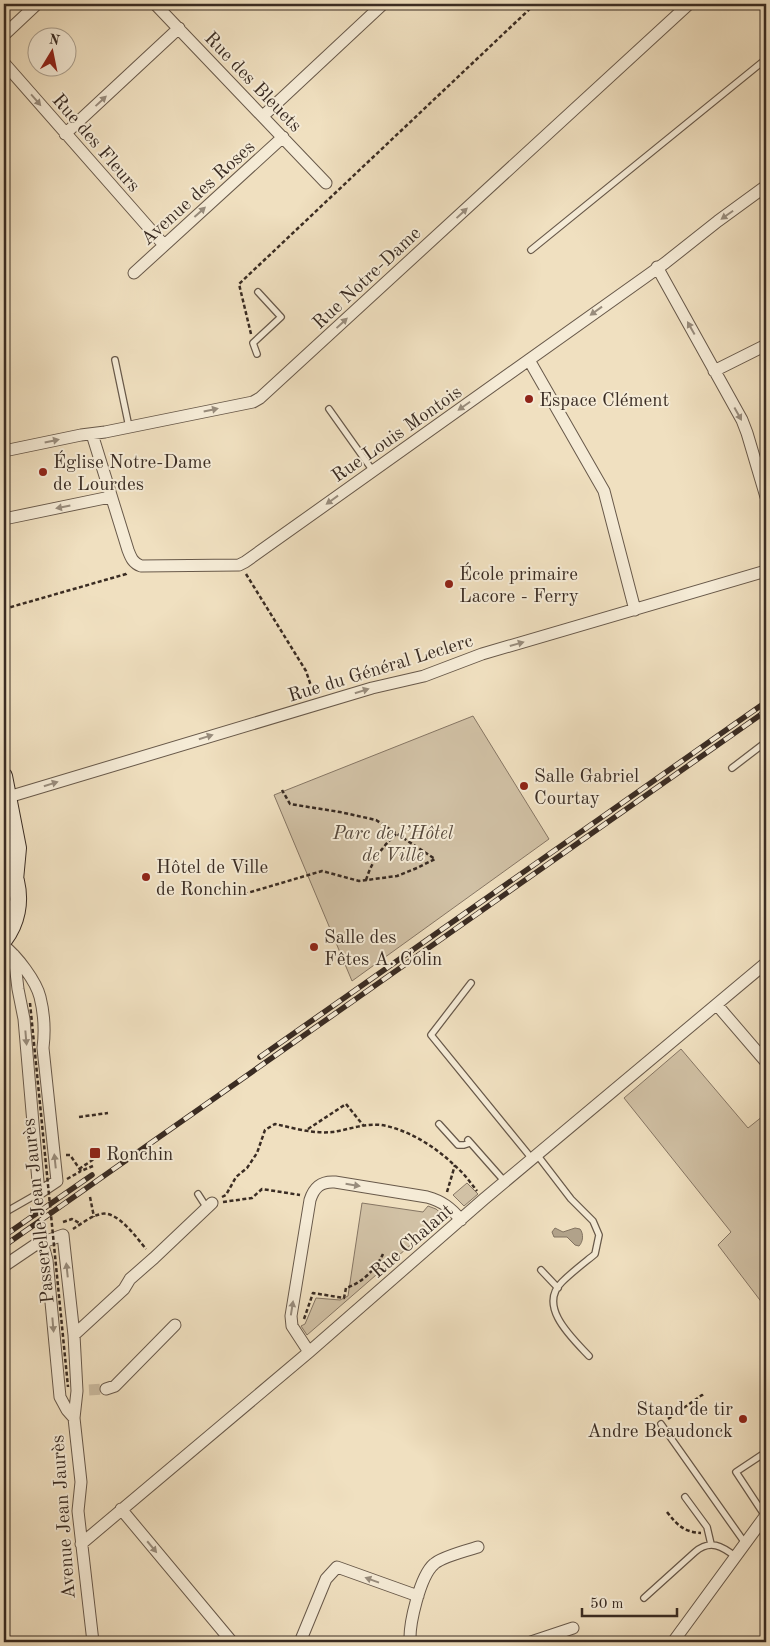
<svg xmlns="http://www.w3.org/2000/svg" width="770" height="1646" font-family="'Old Standard TT',serif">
	<rect width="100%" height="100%" fill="#f0e0c0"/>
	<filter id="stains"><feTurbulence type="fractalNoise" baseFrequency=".004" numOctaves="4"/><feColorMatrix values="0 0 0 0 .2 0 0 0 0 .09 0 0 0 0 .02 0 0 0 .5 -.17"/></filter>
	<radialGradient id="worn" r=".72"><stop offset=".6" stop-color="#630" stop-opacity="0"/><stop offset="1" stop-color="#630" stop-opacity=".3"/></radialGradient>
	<path fill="#d1c1a5" stroke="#867664" d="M473,716L549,839L352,981L274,795Z
		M681,1049L748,1128L763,1116L766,1120V1308L718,1245L731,1232L624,1098Z
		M467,1183L478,1194L464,1206L453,1195Z
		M362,1203L423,1212L428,1206L436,1209L444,1216L307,1335L301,1326L305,1324L316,1298L340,1300L348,1296Z"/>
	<path fill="#b2a38b" stroke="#827361" d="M555,1228L563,1232L575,1228L580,1229C584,1234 583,1242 579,1246L575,1245L567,1237H554L552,1232Z"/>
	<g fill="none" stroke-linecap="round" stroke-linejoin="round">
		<path stroke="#ccbca1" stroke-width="11" stroke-dasharray="11 5.5" stroke-linecap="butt" d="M89,1390L106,1389"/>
		<defs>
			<path id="lane" d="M531,250L766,59
				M257,354L253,343L281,317L258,292
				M115,360L129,427
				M329,409L373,471
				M732,768L766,742
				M4,821L11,855
				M471,983L431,1035L533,1160
				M439,1124L458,1145H464L470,1143
				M468,1140L506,1183
				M538,1156L571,1199L593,1221L599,1235L595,1254C584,1263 572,1272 562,1282C537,1306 572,1338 589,1356
				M198,1194L207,1208
				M4,1213L39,1193
				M541,1270L558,1288
				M661,1424L745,1543
				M685,1497L707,1527L711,1544
				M765,1516L736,1472L766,1452
				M644,1598L695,1552C710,1539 722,1546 736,1557"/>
			<path id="street" d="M155,4L326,183
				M4,35L37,4
				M4,63L164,245
				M263,116L383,4
				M65,134L179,28
				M657,267L742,420L747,433L766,497
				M134,273L283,137
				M529,360L604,491L635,610
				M714,371L766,345
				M92,434L128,550C131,558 133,563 141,566L239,565L245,562L665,263L718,221L766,186
				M4,451L81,435L105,432L253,402L260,398L689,4
				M4,519L110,497
				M4,797L15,795L372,688L424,676L482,654L766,571
				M4,946C17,956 36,981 40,997C44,1013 45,1032 43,1048L57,1181L39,1193L24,1019L18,989L14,955
				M717,1005L766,1062
				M42,1242L47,1260L60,1397L67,1410L74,1418
				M4,1266L35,1245L63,1235L74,1335L77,1391L74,1418L81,1482L78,1511L93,1642
				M74,1335L124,1289L130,1279L154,1258L212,1203
				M309,1352L292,1326L291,1316L310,1200C314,1187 321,1181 335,1182L427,1197C442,1201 451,1208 461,1220
				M106,1389L115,1386L175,1325
				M121,1509L232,1642
				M81,1544L309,1352L484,1199L766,963
				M300,1642L326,1579L337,1567L418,1596
				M410,1642C409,1624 420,1576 434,1564C441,1557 468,1550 478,1547
				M531,1642L573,1628
				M673,1642L766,1515"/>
			<path id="secondary" d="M4,776L18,848L15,880
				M4,856C7,865 13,873 16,881C21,902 17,923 4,940"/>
		</defs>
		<use href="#lane" stroke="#68594a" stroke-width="8"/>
		<use href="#street" stroke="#68594a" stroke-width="13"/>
		<use href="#secondary" stroke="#3a2c23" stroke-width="18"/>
		<path stroke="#3a2c23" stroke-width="2.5" stroke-dasharray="4 2.5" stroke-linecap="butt" d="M251,334L239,284L535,4
			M246,574L306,671L314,695
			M4,609L126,574L128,572
			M366,880C372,861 382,847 396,834
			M244,894L322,871L359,881L397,876L417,868L435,859L376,820L340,812L290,804L282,790
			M79,1117L108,1113
			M308,1129L346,1104L363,1125
			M66,1155H70L81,1171L93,1166
			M79,1169L97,1157L100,1160
			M67,1179L81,1171
			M447,1192L455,1165
			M90,1197L94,1217
			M222,1197L226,1195L236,1177L247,1168L257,1153L265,1130L275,1124C293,1128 314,1134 332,1132C348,1130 364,1123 381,1125C407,1129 436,1147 454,1165C463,1172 470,1182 477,1191
			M223,1202L252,1198L262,1189L300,1195
			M63,1222L72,1219L81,1224
			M73,1229C81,1224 91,1216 101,1214C117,1210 137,1238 146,1249
			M304,1319L313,1293L344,1298L346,1288C362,1283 376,1269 383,1254
			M668,1419L702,1395L703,1397
			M667,1512C677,1525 684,1532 701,1533"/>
		<use href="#lane" stroke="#f5ebd6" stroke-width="5.5"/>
		<use href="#street" stroke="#f5ebd6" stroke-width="11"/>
		<use href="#secondary" stroke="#f5ebd6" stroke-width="16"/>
		<defs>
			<path id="rail" d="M260,1057L766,702
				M4,1236L92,1175
				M4,1246L766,711"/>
		</defs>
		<use href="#rail" stroke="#3a2c23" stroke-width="5.5"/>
		<use href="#rail" stroke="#f5ebd6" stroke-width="4" stroke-dasharray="11" stroke-linecap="butt"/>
		<path stroke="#3a2c23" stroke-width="2.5" stroke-dasharray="4 2.5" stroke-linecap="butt" d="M30,1003L68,1387"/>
	</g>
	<defs><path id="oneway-solid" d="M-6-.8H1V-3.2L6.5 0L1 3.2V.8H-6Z" transform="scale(1.25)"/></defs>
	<g fill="#988c7c">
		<use href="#oneway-solid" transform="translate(36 100) rotate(49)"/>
		<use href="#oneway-solid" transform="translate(101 101) rotate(-43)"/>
		<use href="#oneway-solid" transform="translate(200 212) rotate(-42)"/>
		<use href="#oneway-solid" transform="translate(462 213) rotate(-43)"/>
		<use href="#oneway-solid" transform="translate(727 215) rotate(145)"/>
		<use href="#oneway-solid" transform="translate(596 311) rotate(144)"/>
		<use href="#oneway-solid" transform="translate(342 323) rotate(-43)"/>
		<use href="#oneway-solid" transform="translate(691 328) rotate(-119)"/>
		<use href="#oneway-solid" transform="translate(464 406) rotate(145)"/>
		<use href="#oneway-solid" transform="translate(211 410) rotate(-12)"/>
		<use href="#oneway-solid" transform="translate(738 414) rotate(61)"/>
		<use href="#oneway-solid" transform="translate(52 441) rotate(-12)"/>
		<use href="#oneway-solid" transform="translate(332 500) rotate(144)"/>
		<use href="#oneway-solid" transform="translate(63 507) rotate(169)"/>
		<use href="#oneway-solid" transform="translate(517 644) rotate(-16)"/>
		<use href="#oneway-solid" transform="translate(362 691) rotate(-17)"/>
		<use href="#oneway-solid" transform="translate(206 737) rotate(-17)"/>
		<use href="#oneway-solid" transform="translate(51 784) rotate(-17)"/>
		<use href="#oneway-solid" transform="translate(26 1038) rotate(85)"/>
		<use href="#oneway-solid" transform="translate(55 1161) rotate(-96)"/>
		<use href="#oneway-solid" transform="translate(353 1185) rotate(9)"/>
		<use href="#oneway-solid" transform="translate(67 1270) rotate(-96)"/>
		<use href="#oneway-solid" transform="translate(292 1308) rotate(-81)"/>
		<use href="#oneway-solid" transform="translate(53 1325) rotate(85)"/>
		<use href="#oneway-solid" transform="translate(152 1547) rotate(50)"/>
		<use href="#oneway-solid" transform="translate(372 1580) rotate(-160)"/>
	</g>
	<g fill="#8f2418" stroke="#f5ebd6" stroke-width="2">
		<circle cx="529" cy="399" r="5"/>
		<circle cx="43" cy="472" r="5"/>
		<circle cx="449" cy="584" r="5"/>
		<circle cx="524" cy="786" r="5"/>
		<circle cx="146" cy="877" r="5"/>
		<circle cx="314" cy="947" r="5"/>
		<rect x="89" y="1147" width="12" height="12" rx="2.5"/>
		<circle cx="743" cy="1419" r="5"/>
	</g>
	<g text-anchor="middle" stroke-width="4" stroke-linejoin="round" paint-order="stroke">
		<g font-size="19" fill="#3a2c23" stroke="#f5ebd6">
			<text transform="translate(254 81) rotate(46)" y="7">Rue des Bleuets</text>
			<text transform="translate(97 142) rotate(49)" y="7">Rue des Fleurs</text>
			<text transform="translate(197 192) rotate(-42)" y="7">Avenue des Roses</text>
			<text transform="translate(366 277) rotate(-43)" y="7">Rue Notre-Dame</text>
			<text transform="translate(396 433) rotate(-35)" y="7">Rue Louis Montois</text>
			<text transform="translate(380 667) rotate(-17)" y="7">Rue du Général Leclerc</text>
			<text transform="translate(37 1211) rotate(-96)" y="7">Passerelle Jean Jaurès</text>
			<text transform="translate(411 1240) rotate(-41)" y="7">Rue Chalant</text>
			<text transform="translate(62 1517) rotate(-94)" y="7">Avenue Jean Jaurès</text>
		</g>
		<g font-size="19" fill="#3a2c23" stroke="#f5ebd6" text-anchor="start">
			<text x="539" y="406">Espace Clément</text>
			<text x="53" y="468">Église Notre-Dame<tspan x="53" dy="22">de Lourdes</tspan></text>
			<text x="459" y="580">École primaire<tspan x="459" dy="22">Lacore - Ferry</tspan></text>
			<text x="534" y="782">Salle Gabriel<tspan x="534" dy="22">Courtay</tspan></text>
			<text x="156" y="873">Hôtel de Ville<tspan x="156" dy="22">de Ronchin</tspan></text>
			<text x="324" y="943">Salle des<tspan x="324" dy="22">Fêtes A. Colin</tspan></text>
			<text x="106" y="1160">Ronchin</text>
			<text x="733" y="1415" text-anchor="end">Stand de tir<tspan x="733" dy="22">Andre Beaudonck</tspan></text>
		</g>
		<g font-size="19" font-style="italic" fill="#584a3d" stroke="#f5ebd6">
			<text x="393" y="839">Parc de l’Hôtel<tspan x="393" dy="22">de Ville</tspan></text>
		</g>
	</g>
	<rect width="770" height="1646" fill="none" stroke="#f0e0c0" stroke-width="20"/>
	<rect x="5" y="5" width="760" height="1636" fill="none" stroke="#3a2c23" stroke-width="2.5"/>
	<rect x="10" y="10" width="750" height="1626" fill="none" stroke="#3a2c23"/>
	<g transform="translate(52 52) rotate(10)"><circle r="24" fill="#f5ebd6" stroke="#aa9f8e"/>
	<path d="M0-4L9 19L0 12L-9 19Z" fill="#8f2418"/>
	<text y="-8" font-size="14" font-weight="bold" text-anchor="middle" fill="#3a2c23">N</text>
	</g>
	<path d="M582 1608v8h95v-8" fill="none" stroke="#3a2c23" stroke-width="2.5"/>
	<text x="590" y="1608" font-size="15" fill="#3a2c23" stroke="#f5ebd6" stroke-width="4" paint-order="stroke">50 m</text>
	<rect width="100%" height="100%" filter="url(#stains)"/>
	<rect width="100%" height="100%" fill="url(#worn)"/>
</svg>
